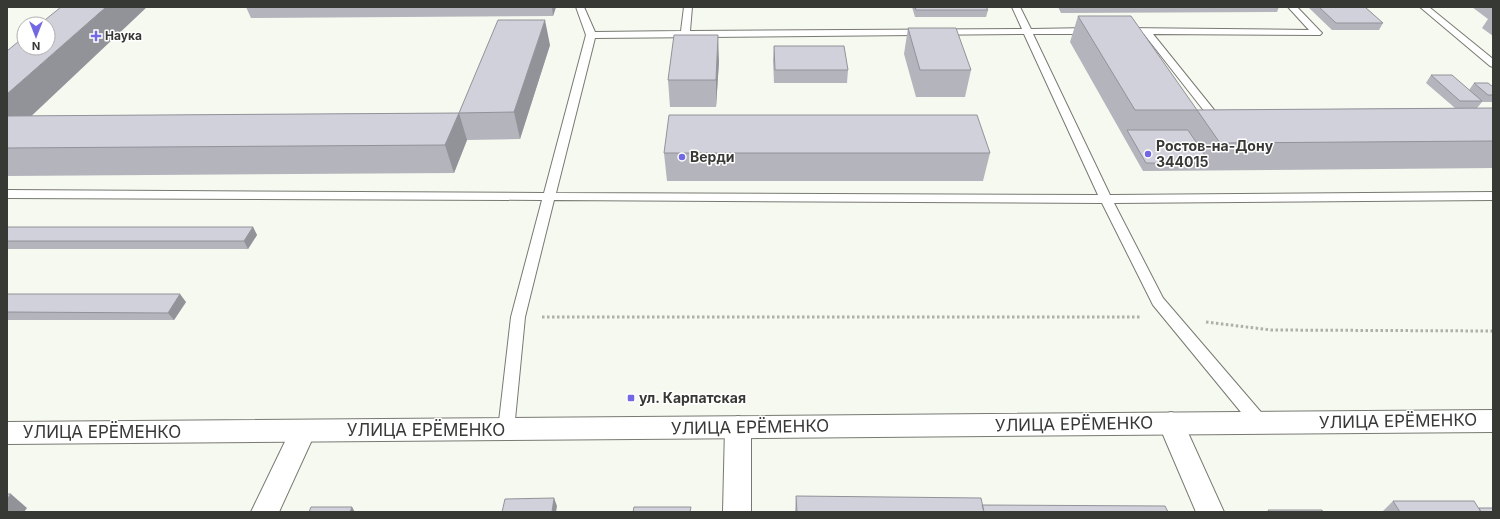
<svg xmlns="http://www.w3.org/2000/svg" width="1500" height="519" font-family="Inter,sans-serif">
	<rect width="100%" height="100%" fill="#f5f9ef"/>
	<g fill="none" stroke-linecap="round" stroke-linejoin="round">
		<defs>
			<path id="service" d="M576,7H584L595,32L681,31L684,7H692L690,31L1022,29L1012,7H1020L1031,29L1091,28L1096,31L1091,34H1033L1110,195L1493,192V200L1114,203L1163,298L1266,418L1268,423L1266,428L1260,430L1254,428L1153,305L1102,203L554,200L525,317L514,430L512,435L506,437L500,435L498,430L511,317L542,200L7,198V190L544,193L586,35ZM1024,34L1098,195L556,193L595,38Z
				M1288,7H1297L1320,31L1322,33L1320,35L1153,34L1219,116L1225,117L1226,119L1221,122L1212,121L1144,34H1124L1119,31L1124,28L1309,30Z
				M1420,7H1429L1493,59V67L1490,66Z"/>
			<path id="minor" d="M1171,412L1180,415L1224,512H1196L1158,423L1162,415Z
				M738,416L747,419L751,427V512H723L725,427L729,419Z
				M303,420L312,423L316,431L279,512H251L294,423Z"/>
			<path id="secondary" d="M1493,410V432L7,444V422Z"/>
		</defs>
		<use href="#service" stroke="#777a72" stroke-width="2"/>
		<use href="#minor" stroke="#777a72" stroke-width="2"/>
		<use href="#secondary" stroke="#777a72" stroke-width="2"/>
		<path stroke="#adb1a9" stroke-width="3" stroke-dasharray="2.5 2.5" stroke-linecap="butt" d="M542,317H1141
			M1206,322L1271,330L1493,331"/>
		<use href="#service" fill="#fff" fill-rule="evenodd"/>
		<use href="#minor" fill="#fff" fill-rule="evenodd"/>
		<use href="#secondary" fill="#fff" fill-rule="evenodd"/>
	</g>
	<path fill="#b3b4bc" d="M246,7H556L553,16L251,18Z
		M912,7H986L988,10L986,17H915Z
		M1058,7H1279L1277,12L1061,13Z
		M1308,7H1365L1383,23L1379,30H1332Z
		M1472,7H1493V36L1482,28L1488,19Z
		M1078,16L1197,110L1188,130L1197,110L1455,108L1426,83L1431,75L1469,90L1474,83L1493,87V102H1482L1477,108H1493V168L1143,171L1070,42Z
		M908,28L971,70L965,97H916L904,54Z
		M550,45L520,139L467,140L454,173L7,176V51L32,116L459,113Z
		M774,46L848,70L847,83H774L773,60Z
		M719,61L716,107H670L668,80Z
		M664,153H990L983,181H667Z
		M7,227H253L257,235L248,249H7Z
		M7,294L186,302L174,320H7Z
		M796,496L982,505L1168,512H795Z
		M1393,501L1479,508L1493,512H1382Z"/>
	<path fill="#929299" d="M106,7H147L7,139V94Z
		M552,7H556L553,16Z
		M545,20L550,45L520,139L514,112Z
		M718,35L719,61L716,107V80Z
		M459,113L467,140L454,173L445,145Z
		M253,227L257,235L248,249L244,241Z
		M180,294L186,302L174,320L168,313Z
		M11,494L27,508L24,512H7V499Z
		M554,498L557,506L556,512H552Z
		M352,507L355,512H350Z"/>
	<path fill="#d0d1db" stroke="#929299" d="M61,7H106L7,94V51L24,37V48H48V24H40Z
		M915,7H986L988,10H916Z
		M1319,7H1365L1383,23H1336Z
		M1078,16H1131L1197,110H1135Z
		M498,20H545L514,112L459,113L445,145L7,148V116L459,113Z
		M908,28H956L971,70H920Z
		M674,35H718L716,80H668Z
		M774,46H844L848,70H775Z
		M1431,75H1452L1482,101H1460Z
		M1474,83H1488L1493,87V95H1488Z
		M1493,108V141L1220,143L1197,110Z
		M669,115H977L990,153H664Z
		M1127,130H1188L1210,163H1146Z
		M7,227H253L244,241H7Z
		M7,294H180L168,313L7,312Z
		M7,494H11L7,499Z
		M796,496L981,498L984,512H797Z
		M554,498L552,512H502L505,499Z
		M1393,501H1474L1481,512H1400Z
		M982,505L1165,506L1168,512H984Z
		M311,507H352L350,512H309Z
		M634,507H691L690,512H633Z
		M1479,508H1493V512H1481Z
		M1268,510H1322L1323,512H1269Z"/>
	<g fill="#7368e3" stroke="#fff" stroke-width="1.5">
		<path d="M94 30h4v4h4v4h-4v4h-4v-4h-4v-4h4z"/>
		<circle cx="1148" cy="154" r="4"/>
		<circle cx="682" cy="157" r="4"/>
		<rect x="627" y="394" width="8" height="8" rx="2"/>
	</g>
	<g text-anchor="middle" stroke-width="3" stroke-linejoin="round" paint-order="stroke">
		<g font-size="12" font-weight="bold" fill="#373935" stroke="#fff" text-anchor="start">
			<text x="105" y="40">Наука</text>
		</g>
		<g font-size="14" font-weight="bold" fill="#373935" stroke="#fff" text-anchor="start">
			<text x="1156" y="151">Ростов-на-Дону<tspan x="1156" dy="16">344015</tspan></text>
			<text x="690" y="162">Верди</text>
			<text x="639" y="403">ул. Карпатская</text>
		</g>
		<g font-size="17" fill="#373935" stroke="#fff">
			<text transform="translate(1398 421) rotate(-1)" y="6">УЛИЦА ЕРЁМЕНКО</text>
			<text transform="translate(1074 424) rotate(-1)" y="6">УЛИЦА ЕРЁМЕНКО</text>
			<text transform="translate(750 427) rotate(-1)" y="6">УЛИЦА ЕРЁМЕНКО</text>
			<text x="426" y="436">УЛИЦА ЕРЁМЕНКО</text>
			<text x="102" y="438">УЛИЦА ЕРЁМЕНКО</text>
		</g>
	</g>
	<rect width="1500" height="519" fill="none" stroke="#373935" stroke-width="16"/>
	<g transform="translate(36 36) rotate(180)"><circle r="19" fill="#ffffff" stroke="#afb0ae"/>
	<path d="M0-3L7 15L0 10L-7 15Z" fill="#7368e3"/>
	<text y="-6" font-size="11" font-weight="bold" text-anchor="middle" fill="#373935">N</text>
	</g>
</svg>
